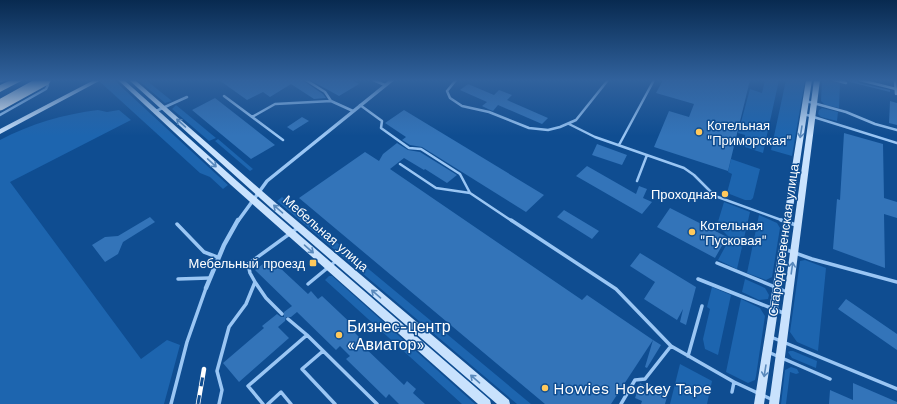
<svg xmlns="http://www.w3.org/2000/svg" width="897" height="404" font-family="'Work Sans',sans-serif">
	<rect width="100%" height="100%" fill="#0f4d91"/>
	<path fill="#1d65af" d="M98,80H114L228,185L223,189L210,177L200,173Z
		M138,80H146L172,101L165,103Z
		M765,80H779L763,153L745,147L744,143L745,135L738,133L750,89L762,93Z
		M786,80H805L792,156L771,150Z
		M822,80H827L840,83L839,108L825,105L821,101Z
		M176,105L216,138L209,141L172,109Z
		M822,108L838,112L837,121L821,117L818,114L819,110Z
		M98,110L107,112L119,110L131,120L10,182L141,359L167,340L180,345L164,404H0V140C30,124 64,114 98,110Z
		M218,139L253,169L250,171L215,141Z
		M731,159L760,169L753,198L751,200H745L727,193L732,174L728,172Z
		M282,197L531,404H517L277,201Z
		M724,202L750,212L737,269L718,260L730,238L717,225Z
		M759,215L777,223L780,228L772,277L766,280L747,273Z
		M805,260L826,268L818,351L797,342L790,332L800,261Z
		M329,276H332L475,404H462L325,280Z
		M745,279L765,288L769,295L768,299L759,300L742,292Z
		M712,287L731,295L718,355L705,349L703,339L710,309L707,307Z
		M741,299L760,308L765,316L756,376L755,380L748,383L726,372Z
		M790,351H793L817,361L816,368L792,358L788,352Z
		M680,364L712,381L707,404H670Z
		M791,367L797,369L799,373L796,374L790,372L786,404H781L785,370Z"/>
	<path fill="#3374b9" d="M219,80H303L305,82L323,94L326,98L314,99L291,84L270,97L263,92L247,100Z
		M310,80H352L359,84L339,96Z
		M663,80H750L728,171L654,147L669,111L689,117L694,104L656,93Z
		M850,80H857L859,83L890,90V92L850,82Z
		M468,84L494,95L499,90L512,95L507,100L548,118L542,124L498,105L493,111L488,109L482,106L487,102L460,90Z
		M215,98L275,145L251,159L192,110Z
		M890,101L897,103V125L889,123Z
		M404,110L544,195L526,212L422,147L410,145L402,140L406,137L385,123Z
		M302,117L309,121L293,131L287,127Z
		M844,133L883,144L884,198L897,202V218L884,214L885,268L833,249L837,199L840,200Z
		M397,143L408,150L420,152L457,175L447,183L425,169L424,170L404,158L390,169L582,300L587,295L653,340L611,404H545L299,198L365,152L379,161L383,154Z
		M597,144L627,155L622,165L592,155Z
		M587,166L636,194L639,186L647,189L643,198L652,202L642,214L576,176Z
		M670,208L727,237L715,258L657,227Z
		M564,210L599,231L592,239L557,217Z
		M150,217L155,222L123,242L118,254L105,262L92,245L105,237L118,236Z
		M640,253L696,287L686,325L680,322L683,309L677,320L644,299L655,282L630,266Z
		M263,264L271,271L278,266L308,294L311,291L318,299L322,296L358,330L355,333L363,341L361,344L404,385L407,381L416,389L413,393L425,404H399L389,394L386,398L346,359L350,356L340,346L336,350L297,312L291,317H286L285,321L278,327L289,338L239,382L223,363L264,328L262,326L277,314L281,317H284V312L292,306L255,270Z
		M846,299L897,334V350L838,309Z
		M653,340L661,345L647,368L645,367Z
		M640,383L646,386L647,383L668,393L665,404H641L642,401L635,398Z
		M853,383L897,402V404H829L830,390L853,400Z"/>
	<g fill="none" stroke-linecap="round" stroke-linejoin="round">
		<path stroke="#9ac6f4" stroke-width="2.5" d="M306,80L325,92L331,101
			M373,80L385,85
			M456,80L447,91L450,98L462,106L489,112L529,128L548,130L560,127L576,120L608,80
			M834,80L846,83
			M860,80L896,89
			M895,80L896,94
			M0,81L3,80
			M224,96L283,140
			M806,101L846,112L875,124L897,130
			M360,105L382,121L381,128L409,148L421,149L460,174L470,193L512,221
			M156,111L187,97
			M804,114L897,143
			M0,115L46,89L48,85L46,83
			M252,117L275,104L331,101L353,111
			M569,124L595,137L684,168L694,175L715,196L784,221
			M619,145L654,80
			M400,164L436,188L470,193
			M637,181L647,155"/>
		<path stroke="#9ac6f4" stroke-width="3.5" d="M511,220L616,289L671,346L734,382L773,400
			M781,220L796,225
			M177,224L204,252L217,257
			M784,249L812,259L897,282
			M717,263L787,292
			M178,279L209,278
			M698,279L786,314
			M255,282L266,298L282,314
			M308,284L336,261
			M288,319L307,335L377,404
			M771,337L897,389
			M323,351L302,369L335,404
			M768,352L830,379
			M688,356L702,306
			M732,392L734,382
			M171,404L187,342L206,288
			M219,404L222,390L217,371L229,327L246,304L255,282L250,273L248,264L299,227
			M263,404L248,386L307,335
			M268,404L281,392L291,404
			M621,404L635,380L645,379L671,346"/>
		<path stroke="#9ac6f4" stroke-width="3.5" d="M238,221L267,181L392,80"/>
		<path stroke="#9ac6f4" stroke-width="4.5" d="M206,288L224,245L238,220"/>
		<path fill="#c9e2fd" fill-rule="evenodd" d="M94,80H101L0,134V129Z
			M118,80H124L237,181L490,400L491,404H478L231,185Z
			M129,80H135L277,204L509,400L510,404H497L271,208Z
			M806,80H812L764,404H754Z
			M814,80H820L779,404H769Z"/>
		<path fill="#fff" fill-rule="evenodd" d="M11,80H23L0,92V85Z"/>
		<defs>
			<path id="rail" d="M198,404L204,369"/>
		</defs>
		<use href="#rail" stroke="#fff" stroke-width="4.5"/>
		<use href="#rail" stroke="#0f4d91" stroke-width="3" stroke-dasharray="9" stroke-linecap="butt"/>
		<path stroke="#fff" stroke-width="11" d="M0,105L45,80"/>
	</g>
	<defs><path id="oneway-shaft" d="M-6 0H5M1.5-3L5.5 0L1.5 3" fill="none" stroke-width="1.6" stroke-linecap="round" stroke-linejoin="round"/></defs>
	<g stroke="#5989bc">
		<use href="#oneway-shaft" transform="translate(181 123) rotate(-138)"/>
		<use href="#oneway-shaft" transform="translate(801 132) rotate(99)"/>
		<use href="#oneway-shaft" transform="translate(212 163) rotate(43)"/>
		<use href="#oneway-shaft" transform="translate(278 209) rotate(-139)"/>
		<use href="#oneway-shaft" transform="translate(309 249) rotate(41)"/>
		<use href="#oneway-shaft" transform="translate(792 268) rotate(-82)"/>
		<use href="#oneway-shaft" transform="translate(376 294) rotate(-139)"/>
		<use href="#oneway-shaft" transform="translate(765 371) rotate(99)"/>
		<use href="#oneway-shaft" transform="translate(475 379) rotate(-139)"/>
	</g>
	<linearGradient id="sky" x2="0" y2="1"><stop stop-color="#082a50"/><stop offset="0.59" stop-color="#31629d"/><stop offset="1" stop-color="#31629d" stop-opacity="0"/></linearGradient>
	<rect width="897" height="136" fill="url(#sky)"/>
	<g fill="#ffc95c" stroke="#0f4d91" stroke-width="1.5">
		<circle cx="699" cy="132" r="4"/>
		<circle cx="725" cy="194" r="4"/>
		<circle cx="692" cy="232" r="4"/>
		<rect x="309" y="259" width="8" height="8" rx="2"/>
		<circle cx="339" cy="335" r="4"/>
		<circle cx="545" cy="388" r="4"/>
	</g>
	<g text-anchor="middle" stroke-width="3" stroke-linejoin="round" paint-order="stroke">
		<g font-size="13" fill="#fff" stroke="#0f4d91" text-anchor="start">
			<text x="707" y="130">Котельная<tspan x="707" dy="15">"Приморская"</tspan></text>
			<text x="717" y="199" text-anchor="end">Проходная</text>
			<text x="700" y="230">Котельная<tspan x="700" dy="15">"Пусковая"</tspan></text>
			<text x="305" y="268" text-anchor="end">Мебельный проезд</text>
		</g>
		<g font-size="13" fill="#fff" stroke="#0f4d91">
			<text transform="translate(326 233) rotate(41)" y="5">Мебельная улица</text>
			<text transform="translate(783 240) rotate(-82)" y="5">Стародеревенская улица</text>
		</g>
		<g font-size="16" fill="#fff" stroke="#0f4d91" text-anchor="start">
			<text x="347" y="332">Бизнес-центр<tspan x="347" dy="18">«Авиатор»</tspan></text>
			<text x="553" y="394">Howies Hockey Tape</text>
		</g>
	</g>
</svg>
